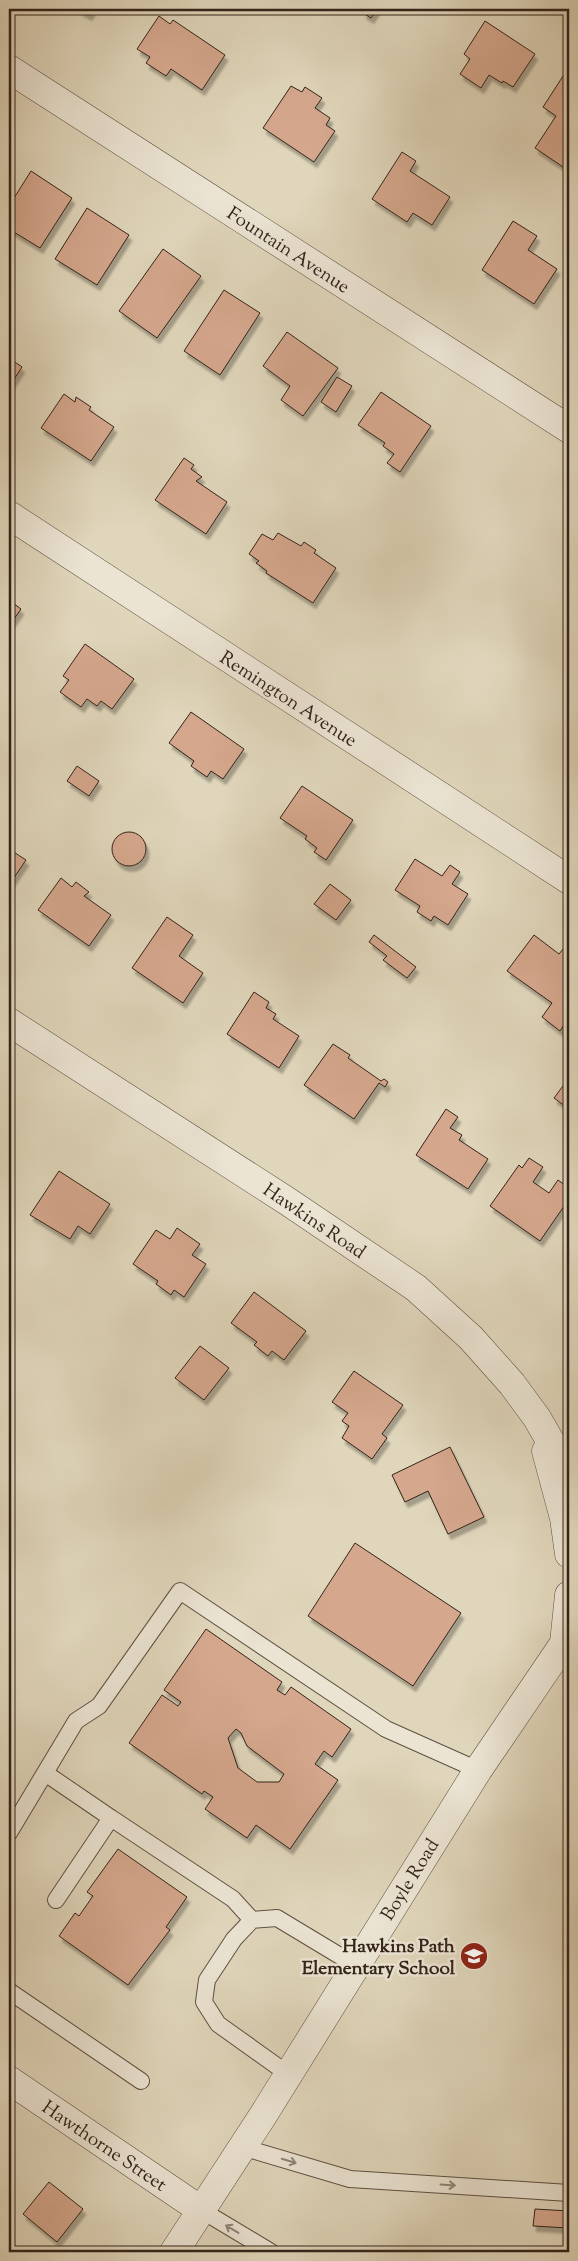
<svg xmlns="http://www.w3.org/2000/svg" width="578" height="2261" font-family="'Sorts Mill Goudy',serif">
	<defs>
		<filter id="shadow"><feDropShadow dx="3" dy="5.5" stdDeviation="1" flood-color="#0004"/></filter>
	</defs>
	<rect width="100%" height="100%" fill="#e0d6bb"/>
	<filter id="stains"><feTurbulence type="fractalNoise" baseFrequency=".004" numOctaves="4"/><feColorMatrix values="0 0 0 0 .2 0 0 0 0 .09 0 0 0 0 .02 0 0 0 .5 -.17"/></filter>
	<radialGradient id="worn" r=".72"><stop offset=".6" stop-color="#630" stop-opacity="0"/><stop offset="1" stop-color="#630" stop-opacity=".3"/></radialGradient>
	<path fill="#d5a78d" stroke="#32231a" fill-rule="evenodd" filter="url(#shadow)" d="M78,9H93L89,15Z
		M366,9H377L371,18L363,13Z
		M159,16L170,24L173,20L225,55L202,90L171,69L166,76L146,63L150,57L137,49Z
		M485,21L535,54L513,87L503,81L502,83L489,75L481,88L460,74L470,59L464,54Z
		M565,73L569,76V171L535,148L556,116L543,107Z
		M291,86L302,92L305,87L322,98L315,108L330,118L326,125L335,131L314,162L263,128Z
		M402,152L416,161L410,171L450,197L432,225L413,213L407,222L372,199Z
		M31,171L72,198L40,248L9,229V206Z
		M87,208L129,235L97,285L55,259Z
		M513,221L537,236L528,250L557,269L534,304L482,270Z
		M163,249L201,276L157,338L119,311Z
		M224,290L260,313L220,375L184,351Z
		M287,332L338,368L303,416L281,400L290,386L263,366Z
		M9,358L22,367L9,387Z
		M337,377L352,386L336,412L321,402Z
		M381,392L431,426L400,472L387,463L394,454L383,446L385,443L358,425Z
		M64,394L75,402L76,397L91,407L89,410L114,427L91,461L41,428Z
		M184,458L194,465L191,469L202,477L196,481L227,502L206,534L155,500Z
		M278,533L301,546L304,542L316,550L314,553L336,568L313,603L266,573L267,571L256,563L259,561L249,554L262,534L273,540Z
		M9,600L21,609L9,626Z
		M85,644L134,679L112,709L101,701L97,706L87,699L81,707L60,692L69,680L63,676Z
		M191,712L244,749L223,779L211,771L207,777L191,766L194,761L169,743Z
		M77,766L99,781L89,796L67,781Z
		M302,786L353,820L326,860L314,852L317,848L305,839L307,836L280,818Z
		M112 849a17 17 0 1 1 34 0a17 17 0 1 1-34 0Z
		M9,849L26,860L9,885Z
		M415,859L442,876L450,865L460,872L452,884L468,894L448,925L434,916L431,921L417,912L420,906L395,890Z
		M61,878L72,887L76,882L89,892L84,896L111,915L89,946L38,910Z
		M330,884L351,900L336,920L314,904Z
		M167,917L193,935L179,956L203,973L183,1003L132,968Z
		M374,935L416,967L407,978L383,960L387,956L369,942Z
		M534,935L559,954L563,949L569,953V1017L560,1031L542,1017L552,1003L507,971Z
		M254,992L269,1002L266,1008L276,1014L273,1019L299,1036L279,1068L227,1034Z
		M333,1044L350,1055L348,1058L381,1081L384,1079L388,1082L385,1087L379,1083L354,1119L304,1085Z
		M566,1082L569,1084V1109L554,1098Z
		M446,1109L458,1117L450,1128L462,1135L459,1140L488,1159L468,1189L416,1155Z
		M529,1158L543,1167L533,1182L549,1193L558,1180L569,1188V1199L540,1241L490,1206L519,1165L522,1168Z
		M59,1171L110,1204L90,1234L78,1226L70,1239L30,1215Z
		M177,1228L200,1244L192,1255L206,1264L184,1297L174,1290L171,1295L156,1284L158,1281L133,1264L156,1230L170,1239Z
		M254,1292L306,1331L284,1360L272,1351L268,1356L254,1345L257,1342L231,1323Z
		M200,1346L229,1368L204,1400L175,1378Z
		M354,1371L403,1405L382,1434L387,1438L372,1459L342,1438L349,1426L342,1421L348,1413L332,1402Z
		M450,1447L484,1517L448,1534L428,1491L405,1502L392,1475Z
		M355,1543L461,1613L413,1686L308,1616Z
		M206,1629L282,1682L277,1690L285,1695L291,1687L351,1729L332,1757L324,1751L315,1764L338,1780L290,1849L256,1825L247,1838L205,1809L213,1797L204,1791L202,1794L129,1743L162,1695L178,1706L181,1702L164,1690ZM236,1729L241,1733L247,1746L284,1774L279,1782H257L238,1768L228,1738Z
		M118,1849L187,1897L166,1927L170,1930L128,1985L59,1936L75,1913L79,1916L93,1896L87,1892Z
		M49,2182L83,2209L57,2242L23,2214Z
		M535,2209L569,2211V2252H567L568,2228L533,2226Z
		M473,2249L536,2252H473Z"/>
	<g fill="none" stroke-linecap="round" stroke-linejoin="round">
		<defs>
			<path id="service" d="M45,1773L111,1818
				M9,1833L76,1721L99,1706L180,1591L386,1729L478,1770
				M56,1900L111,1818L233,1899L252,1920
				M9,1991L141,2081
				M288,2074L218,2024L204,2002L207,1980L234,1939L252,1920L277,1918L355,1965
				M242,2147L350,2179L569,2193
				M201,2210L271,2252"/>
			<path id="minor" d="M9,69L569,429
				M9,515L569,880
				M9,2080L201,2210"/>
			<path id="tertiary" d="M9,1022L287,1201L416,1288L471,1338L512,1384L537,1418L569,1474
				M546,1451L564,1518L569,1554
				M564,1643L569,1595
				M174,2252L262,2117L478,1770L569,1636"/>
		</defs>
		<use href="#service" stroke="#5e5042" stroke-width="18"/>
		<use href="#minor" stroke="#5e5042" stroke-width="29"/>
		<use href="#tertiary" stroke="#5e5042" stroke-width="29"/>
		<use href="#service" stroke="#ebe4d3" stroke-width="16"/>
		<use href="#minor" stroke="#ebe4d3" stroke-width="28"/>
		<use href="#tertiary" stroke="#ebe4d3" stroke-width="28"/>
	</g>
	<defs><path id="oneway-shaft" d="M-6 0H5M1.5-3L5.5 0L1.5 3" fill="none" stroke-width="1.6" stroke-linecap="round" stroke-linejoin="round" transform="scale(1.25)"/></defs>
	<g stroke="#8e8476">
		<use href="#oneway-shaft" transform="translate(289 2161) rotate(17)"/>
		<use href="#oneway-shaft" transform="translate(448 2185) rotate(4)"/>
		<use href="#oneway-shaft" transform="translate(232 2229) rotate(-149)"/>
	</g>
	<defs>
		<symbol id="school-disc" viewBox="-11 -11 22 22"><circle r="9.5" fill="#8f2418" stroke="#ebe4d3"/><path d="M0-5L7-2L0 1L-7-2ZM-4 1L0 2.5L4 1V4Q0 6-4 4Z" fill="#fff"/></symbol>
	</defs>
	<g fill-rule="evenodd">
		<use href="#school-disc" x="458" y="1940" width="32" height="32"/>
	</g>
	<g text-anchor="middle" stroke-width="5" stroke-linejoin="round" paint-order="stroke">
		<g font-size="19" fill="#32231a" stroke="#ebe4d3">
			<text transform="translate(289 249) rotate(33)" y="7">Fountain Avenue</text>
			<text transform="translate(289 698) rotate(33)" y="7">Remington Avenue</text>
			<text transform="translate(315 1220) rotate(34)" y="7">Hawkins Road</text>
			<text transform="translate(409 1879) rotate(-58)" y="7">Boyle Road</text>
			<text transform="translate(105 2145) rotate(34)" y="7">Hawthorne Street</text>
		</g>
		<g font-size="19" font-weight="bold" fill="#32231a" stroke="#ebe4d3" text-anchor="end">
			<text x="455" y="1952">Hawkins Path<tspan x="455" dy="22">Elementary School</tspan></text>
		</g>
	</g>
	<rect width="578" height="2261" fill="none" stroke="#e0d6bb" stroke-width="30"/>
	<rect x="10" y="10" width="558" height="2241" fill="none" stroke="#32231a" stroke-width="2.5"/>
	<rect x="15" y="15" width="548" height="2231" fill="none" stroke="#32231a"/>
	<rect width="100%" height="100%" filter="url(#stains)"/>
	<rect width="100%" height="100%" fill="url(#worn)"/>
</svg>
